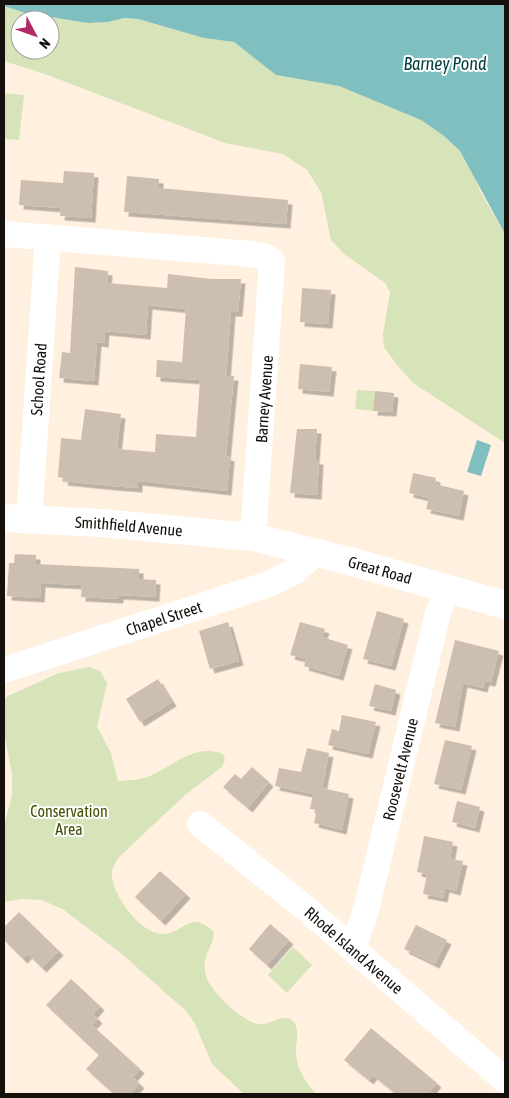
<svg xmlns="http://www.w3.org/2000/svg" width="509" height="1098" font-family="'Asap Condensed',sans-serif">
	<defs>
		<filter id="shadow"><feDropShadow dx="4.5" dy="4.5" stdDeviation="0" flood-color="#0004"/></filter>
	</defs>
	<rect width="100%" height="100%" fill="#fff0df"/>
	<path fill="#d7e3b8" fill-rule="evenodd" d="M4,6L25,13L88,23L108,22L124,18L138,19L204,38L234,42L276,75L339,86L421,120L444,136L460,151L470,166L481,193L505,234V443L413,383L397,365L384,347L383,334L390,292L385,283L344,254L331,240L321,192L307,170L283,154L225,143L45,74L4,61ZM20,20H50V50H20Z
		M4,93L24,95L19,140L4,139Z
		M357,390L375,391L373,411L355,409Z
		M89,667L100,671L107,683L97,727L111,753L118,781C128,780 141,780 150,776C174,765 196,743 223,754L225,760L222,767L185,795L118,858C115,864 111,869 112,876C113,896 141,934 162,934C184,935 189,908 214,932C215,943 202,954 205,972C207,989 241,1020 257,1024C269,1027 288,1009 295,1024C300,1034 295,1045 296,1054C297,1069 306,1084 317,1094H244L212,1064L195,1024L187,1012L122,954L64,910L42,900L22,899L4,902V826L12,796V773L4,733V700L8,696L59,673Z
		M293,947L312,965L287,993L268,975Z"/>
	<path fill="#80bfbf" d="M4,4H505V234L460,151L444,136L421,120L339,86L276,75L234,42L204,38L138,19L124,18L108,22L88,23L25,13L4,6Z
		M477,440L491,445L481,476L467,472Z"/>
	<path fill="#cdbfaf" filter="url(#shadow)" d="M64,171L94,173L91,218L60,216L61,208L19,205L21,180L63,183Z
		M127,176L159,179V188L288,200L286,224L124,212Z
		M75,267L108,271L107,283L167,288L168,274L211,279H241L238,312H231L226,376H234L226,456L230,457L227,491L138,481V488L112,486L63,481L64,478L58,477L61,438L81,440L85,409L121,414L117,449L155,452L156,434L196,437L200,380L156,377L157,360L182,362L186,309L148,305L146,335L105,331L104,343L97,342L94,381L59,378L62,352L70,353Z
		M302,288L331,290L328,324L300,322Z
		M300,364L332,367L329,392L298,389Z
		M375,391L394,393L392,412L373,411Z
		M297,429H317L315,460H319L317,495L290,493Z
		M413,473L436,478L435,484L464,491L459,516L426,509L429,498L409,493Z
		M15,554L36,555V564L139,569V579L156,580L155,597L119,595V599L81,597L82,585L41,583L40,598L7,596L9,563H14Z
		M377,611L404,619L391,666L363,659Z
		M228,622L239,661L210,669L199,631Z
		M300,622L325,629L322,637L348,645L339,676L304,666L306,659L290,655Z
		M455,640L499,651L491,682L485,681L483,688L463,683L455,727L435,723Z
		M158,679L172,702L140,722L126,699Z
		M375,684L396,690L391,711L369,706Z
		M342,715L376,722L368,754L328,745L332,729L339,731Z
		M445,740L472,746L461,790L434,784Z
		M307,748L329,753L322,788L349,794L342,830L314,823L317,810L310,809L313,794L275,786L279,768L301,772Z
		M252,767L269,782L248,808L223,787L235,774L241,779Z
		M457,801L480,807L475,828L452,822Z
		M424,836L453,842L450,859L463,861L456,891L445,888L443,898L423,894L427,874L417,872Z
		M160,871L186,894L161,921L135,897Z
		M19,912L59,951L42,968L28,954L23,959L4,940V927Z
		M270,924L289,940L267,965L249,949Z
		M416,925L447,940L435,964L404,949Z
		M71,979L100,1006L93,1014L98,1019L92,1025L140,1069L133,1077L140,1084L130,1094H114L86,1069L99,1055L46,1005Z
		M371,1028L437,1083L428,1094H396L373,1075L369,1080L344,1060Z"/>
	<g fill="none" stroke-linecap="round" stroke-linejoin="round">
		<g stroke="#fff" stroke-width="26">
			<path d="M4,234L251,254L267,257L272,261L253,537"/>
			<path id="s1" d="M29,520L48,237"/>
			<path id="s2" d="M4,670L269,584L295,571L315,553"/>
			<path id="s3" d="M200,824L304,907L505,1080"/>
			<path id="s4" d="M353,949L366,910L438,613L448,588"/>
		</g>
		<path stroke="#fff" stroke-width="28" id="s5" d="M4,518L101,523L253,537L349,561L505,605"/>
	</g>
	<g text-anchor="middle" stroke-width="4" stroke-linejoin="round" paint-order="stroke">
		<g font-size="16" fill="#15100b" stroke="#fff">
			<text dy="6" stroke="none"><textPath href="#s1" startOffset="141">School Road</textPath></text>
			<text transform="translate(264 399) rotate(-86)" y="6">Barney Avenue</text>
			<text dy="6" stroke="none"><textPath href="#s5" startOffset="125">Smithfield Avenue</textPath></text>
			<text dy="6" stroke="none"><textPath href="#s5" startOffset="381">Great Road</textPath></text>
			<text dy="6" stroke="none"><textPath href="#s2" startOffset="168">Chapel Street</textPath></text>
			<text dy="6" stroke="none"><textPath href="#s4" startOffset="186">Roosevelt Avenue</textPath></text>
			<text dy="6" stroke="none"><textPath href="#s3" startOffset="199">Rhode Island Avenue</textPath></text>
		</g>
		<g font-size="16" fill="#445105" stroke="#fff">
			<text x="69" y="817">Conservation<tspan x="69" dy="18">Area</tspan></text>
		</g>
		<g font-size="18" font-style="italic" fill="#003d3d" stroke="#fff">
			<text x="445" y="70">Barney Pond</text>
		</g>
	</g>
	<rect width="509" height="1098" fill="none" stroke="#15100b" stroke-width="10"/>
	<g transform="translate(35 35) rotate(131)"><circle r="24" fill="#ffffff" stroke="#a19f9d"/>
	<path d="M0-4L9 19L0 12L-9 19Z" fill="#b12767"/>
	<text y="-8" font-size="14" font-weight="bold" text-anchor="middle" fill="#15100b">N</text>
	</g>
</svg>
